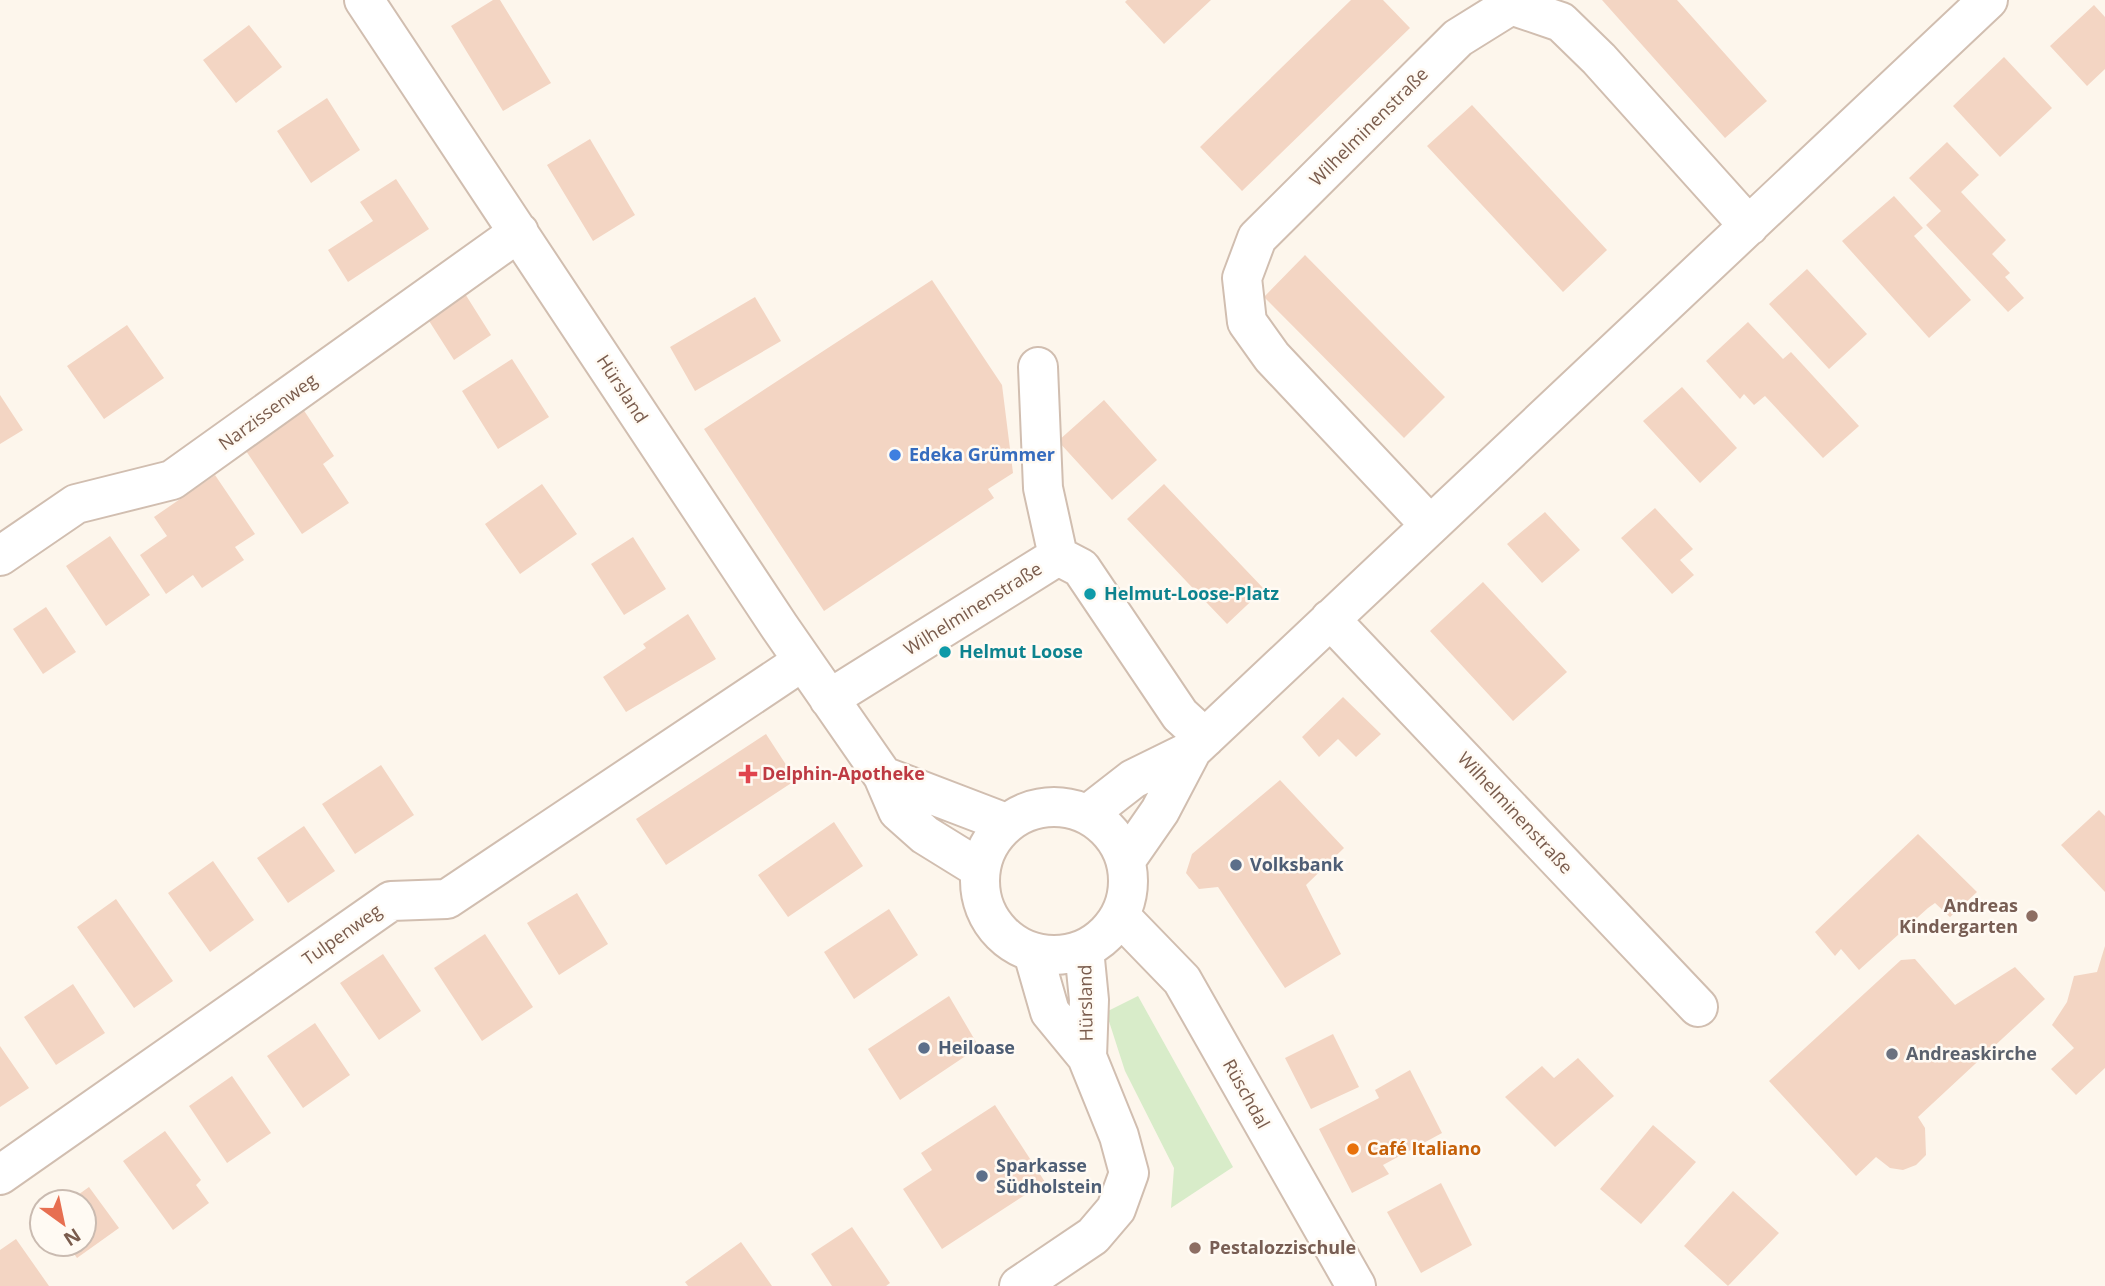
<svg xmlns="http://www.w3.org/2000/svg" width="2105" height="1286" font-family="'Open Sans',sans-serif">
	<rect width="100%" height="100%" fill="#fdf6ec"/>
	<path fill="#d8ecc9" d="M1138,996L1233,1167L1171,1208L1174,1168L1125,1071L1106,1012Z"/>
	<path fill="#f3d5c3" d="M493,0H500L551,83L503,111L451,26Z
		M1127,0H1211L1164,44L1125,2Z
		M1351,0H1383L1410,28L1242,191L1200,147Z
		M1602,0H1677L1767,101L1725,138Z
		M2094,5L2105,17V69L2087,86L2050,46Z
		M249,25L282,67L236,103L203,60Z
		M2004,57L2052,108L2000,157L1953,106Z
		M327,98L360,150L311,183L277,131Z
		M1472,105L1607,250L1563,292L1427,146Z
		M590,139L635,215L593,241L547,165Z
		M1947,142L1979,175L1961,192L2006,240L1992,254L2010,273L2005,277L2024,298L2008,312L1926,225L1941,211L1909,178Z
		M396,179L429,229L348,282L328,250L373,221L360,202Z
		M1894,196L1923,228L1914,236L1971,300L1929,338L1842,241Z
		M1305,255L1445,397L1404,438L1264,297Z
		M1807,269L1867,334L1829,369L1769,304Z
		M932,280L1002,385L1013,473L988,489L994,498L824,611L704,429Z
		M462,289L491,335L454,360L424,313Z
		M755,297L781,341L695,391L670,347Z
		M1748,322L1783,359L1791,352L1859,426L1823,458L1765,396L1754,405L1744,394L1740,399L1706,361Z
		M127,325L164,378L104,419L67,366Z
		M512,359L549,417L498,449L462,391Z
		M1682,387L1737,448L1700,483L1643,421Z
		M0,395L23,430L0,444Z
		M1104,400L1157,460L1112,500L1058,441Z
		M301,406L334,456L323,464L349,503L302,534L242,445Z
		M215,475L255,534L235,547L244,560L202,588L193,575L166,594L140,555L167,536L154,517Z
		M542,484L577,534L520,574L485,524Z
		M1164,484L1264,589L1227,624L1127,519Z
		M1655,508L1693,549L1680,560L1694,575L1672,594L1621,538Z
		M1545,512L1580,550L1542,583L1507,544Z
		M110,536L150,595L106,626L66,566Z
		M633,537L666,589L624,615L591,564Z
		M1483,582L1567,672L1513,721L1430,631Z
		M46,607L76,652L43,674L13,629Z
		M688,614L716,659L626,712L603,677L646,648L643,644Z
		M1343,697L1381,734L1356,757L1338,739L1319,757L1302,737Z
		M766,734L796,780L666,865L636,819Z
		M381,765L414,815L355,854L322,804Z
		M1280,780L1344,848L1306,885L1341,954L1285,988L1218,887L1199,889L1186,873L1192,854Z
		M2099,810L2105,816V892L2061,845Z
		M834,822L863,866L788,917L758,875Z
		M304,826L335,871L288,903L257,858Z
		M1918,834L1977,892L1950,917L1935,903L1928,908L1859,970L1841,949L1835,956L1815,932Z
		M213,861L254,920L210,952L168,893Z
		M577,893L608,944L559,975L527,923Z
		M116,899L173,981L134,1008L77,927Z
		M889,909L918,955L854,999L824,952Z
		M485,934L533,1007L482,1041L434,968Z
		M2105,946V1068L2076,1095L2051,1069L2074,1048L2052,1025L2067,1002L2074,976L2097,972Z
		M383,954L421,1011L379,1040L340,983Z
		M1915,959L1955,1005L2015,967L2045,999L1918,1117L1925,1128L1926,1155L1916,1165L1903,1170L1890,1168L1876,1157L1856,1176L1769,1081L1901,960Z
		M73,984L105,1033L56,1065L24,1017Z
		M949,996L979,1047L900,1100L868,1049Z
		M315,1023L350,1075L303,1108L267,1056Z
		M1333,1034L1359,1087L1311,1109L1285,1058Z
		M0,1046L29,1088L0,1107Z
		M1578,1058L1614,1096L1555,1147L1505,1097L1542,1066L1554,1078Z
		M1410,1070L1442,1133L1383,1165L1389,1174L1352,1193L1319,1129L1379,1098L1375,1090Z
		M232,1076L271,1133L227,1163L189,1106Z
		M995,1105L1045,1182L942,1249L903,1189L932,1170L921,1153Z
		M1653,1125L1696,1162L1641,1224L1600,1189Z
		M165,1131L201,1180L196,1185L209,1203L173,1230L123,1161Z
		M1441,1183L1472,1245L1421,1273L1387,1212Z
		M89,1187L119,1228L77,1258L67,1244H84V1202H68Z
		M1733,1191L1779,1233L1728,1286L1684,1246Z
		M852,1227L890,1283L886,1286H832L811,1254Z
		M16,1239L49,1286H0V1250Z
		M741,1242L772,1286H688L685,1282Z"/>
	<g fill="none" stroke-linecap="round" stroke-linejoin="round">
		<defs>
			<path id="minor" d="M364,0L779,626L883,776L898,811L925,835L980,869
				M1038,367L1043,488L1058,556
				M1430,525L1272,357L1247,322L1242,278L1257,238L1458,38L1511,5L1561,22L1599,59L1749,226
				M0,556L76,504L172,480L519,232
				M1330,619L1698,1007
				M829,699L1058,556L1081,568L1180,715L1205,738
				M883,776L1006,823
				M980 881a74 74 0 1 1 148 0a74 74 0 1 1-148 0Z
				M1088,814L1133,779L1192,750
				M1126,860L1160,811L1192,750L1988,0
				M1120,916L1182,980L1356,1286
				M1084,949L1089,1000L1087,1057
				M0,1175L391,901L447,899L803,661
				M1019,1286L1093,1236L1116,1209L1129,1173L1119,1136L1087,1057L1050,1012L1033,953"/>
		</defs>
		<use href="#minor" stroke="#d1beb0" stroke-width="42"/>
		<use href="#minor" stroke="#fff" stroke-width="38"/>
	</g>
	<circle fill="#3f7fe0" stroke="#fffaf3" stroke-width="2.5" cx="895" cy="455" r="7"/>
	<g fill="#0f9aa8" stroke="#fffaf3" stroke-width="2.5">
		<circle cx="1090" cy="594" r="7"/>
		<circle cx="945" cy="652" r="7"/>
	</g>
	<path fill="#e0444e" stroke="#fffaf3" stroke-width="2.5" d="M744.5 763.5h7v7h7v7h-7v7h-7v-7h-7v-7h7z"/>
	<g fill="#5c6f8a" stroke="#fffaf3" stroke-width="2.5">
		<circle cx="1236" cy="865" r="7"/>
		<circle cx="924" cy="1048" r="7"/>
		<circle cx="982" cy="1176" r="7"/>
	</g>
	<g fill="#8d6e63" stroke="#fffaf3" stroke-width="2.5">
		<circle cx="2032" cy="916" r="7"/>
		<circle cx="1195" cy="1248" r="7"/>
	</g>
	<circle fill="#6b7280" stroke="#fffaf3" stroke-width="2.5" cx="1892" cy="1054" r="7"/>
	<circle fill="#e8710a" stroke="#fffaf3" stroke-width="2.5" cx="1353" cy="1149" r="7"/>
	<g text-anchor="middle" stroke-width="5" stroke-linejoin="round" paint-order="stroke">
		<g font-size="18" fill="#7a5c4d" stroke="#fffaf3">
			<text transform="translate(1369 127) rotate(-45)" y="6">Wilhelminenstraße</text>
			<text transform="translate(622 389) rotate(57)" y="6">Hürsland</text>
			<text transform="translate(268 412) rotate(-36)" y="6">Narzissenweg</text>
			<text transform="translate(973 609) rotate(-32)" y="6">Wilhelminenstraße</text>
			<text transform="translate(1515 813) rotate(47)" y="6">Wilhelminenstraße</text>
			<text transform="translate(342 935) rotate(-35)" y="6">Tulpenweg</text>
			<text transform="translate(1086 1003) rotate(-91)" y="6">Hürsland</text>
			<text transform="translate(1246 1094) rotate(61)" y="6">Rüschdal</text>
		</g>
		<g font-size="18" font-weight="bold" fill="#366cbe" stroke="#fffaf3" text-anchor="start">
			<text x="909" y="461">Edeka Grümmer</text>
		</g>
		<g font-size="18" font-weight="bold" fill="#0d838f" stroke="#fffaf3" text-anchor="start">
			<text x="1104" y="600">Helmut-Loose-Platz</text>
			<text x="959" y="658">Helmut Loose</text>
		</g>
		<g font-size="18" font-weight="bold" fill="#be3a42" stroke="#fffaf3" text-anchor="start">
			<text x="762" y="780">Delphin-Apotheke</text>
		</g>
		<g font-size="18" font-weight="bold" fill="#4e5e75" stroke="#fffaf3" text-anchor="start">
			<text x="1250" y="871">Volksbank</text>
			<text x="938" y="1054">Heiloase</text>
			<text x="996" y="1172">Sparkasse<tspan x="996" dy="21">Südholstein</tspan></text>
		</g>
		<g font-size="18" font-weight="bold" fill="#785e54" stroke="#fffaf3" text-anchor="end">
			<text x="2018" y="912">Andreas<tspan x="2018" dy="21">Kindergarten</tspan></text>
			<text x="1209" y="1254" text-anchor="start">Pestalozzischule</text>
		</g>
		<g font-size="18" font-weight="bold" fill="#5b616d" stroke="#fffaf3" text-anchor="start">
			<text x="1906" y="1060">Andreaskirche</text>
		</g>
		<g font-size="18" font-weight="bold" fill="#c56008" stroke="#fffaf3" text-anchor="start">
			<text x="1367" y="1155">Café Italiano</text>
		</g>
	</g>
	<g transform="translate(63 1223) rotate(147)"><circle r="33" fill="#fffaf3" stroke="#cabbb1" stroke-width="2"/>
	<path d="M0-5L12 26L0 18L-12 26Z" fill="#e76f51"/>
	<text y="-10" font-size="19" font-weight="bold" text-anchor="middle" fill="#7a5c4d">N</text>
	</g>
</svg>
